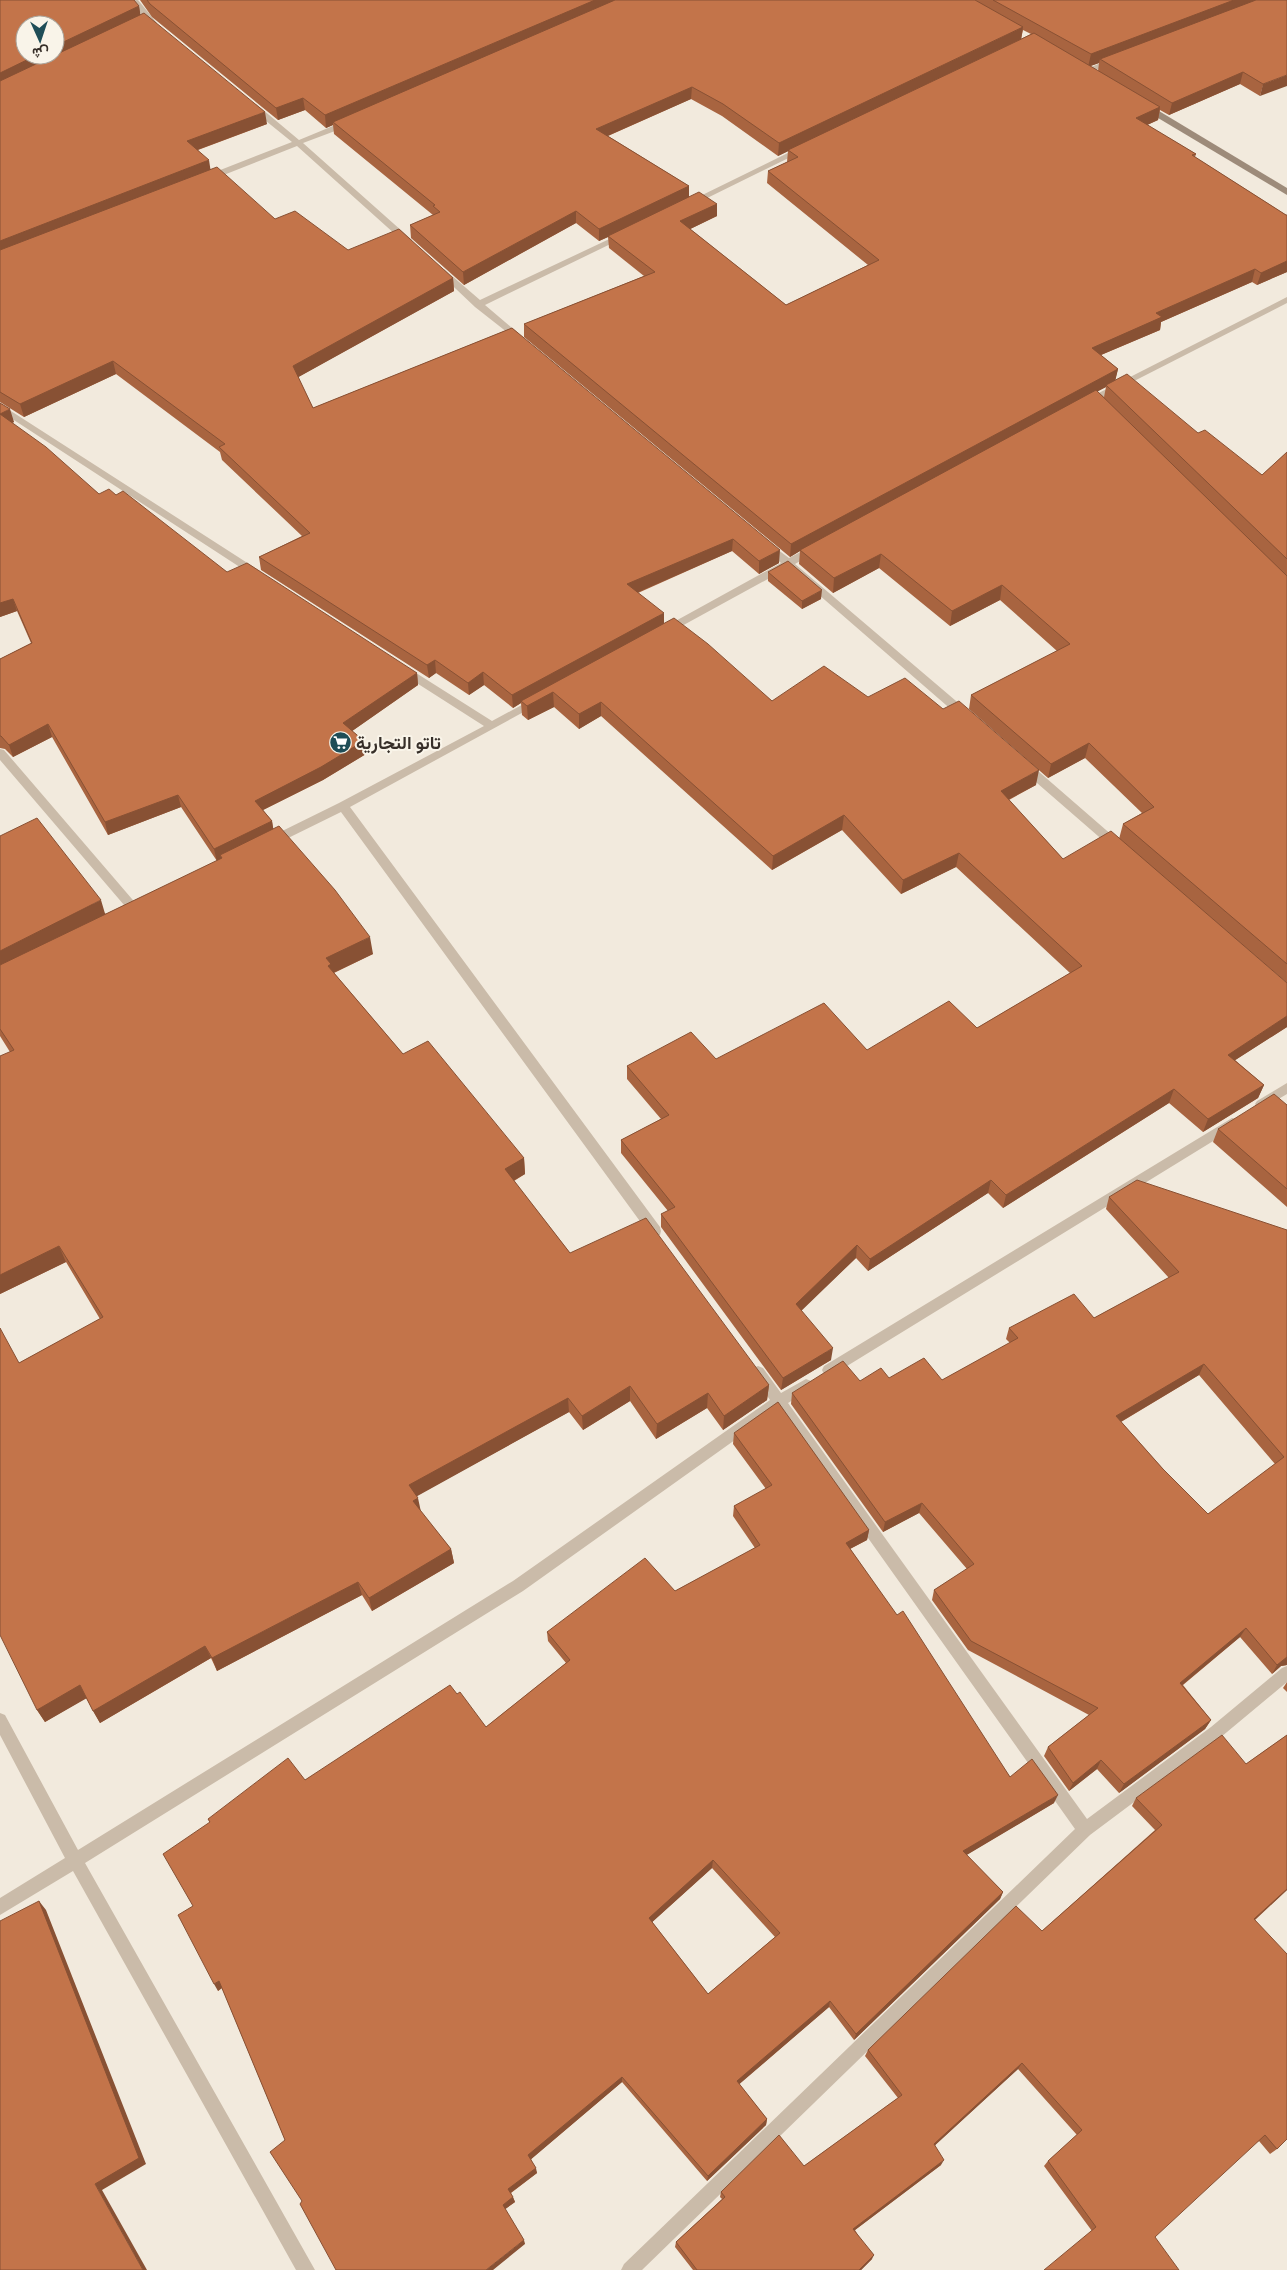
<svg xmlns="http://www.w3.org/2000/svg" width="1287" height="2270" font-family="'IBM Plex Sans',Vazirmatn,sans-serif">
	<rect width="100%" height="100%" fill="#f2eadd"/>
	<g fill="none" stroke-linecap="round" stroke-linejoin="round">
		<path fill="#cabba9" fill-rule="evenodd" d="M130,0H138L157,23V27H151Z
			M1112,58L1119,60L1089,73L1082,71Z
			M250,104H256L299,140L345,121H351V125L303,143L412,240V244H406L297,146L211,180H205V176L292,142L250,108Z
			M800,147L807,149L693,205L686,203Z
			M620,234L627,236L485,305L525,339V343L522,344L475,307L437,271L444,269L480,300Z
			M1287,297V303L1089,404H1083L1081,402Z
			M0,404L260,571V575H252L0,411Z
			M766,541L789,558L810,547H818V551L795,564L969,712L970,715L969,718H961L788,568L669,633H661V629L781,563L762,546L761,544Z
			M405,666L492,721L531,700H539L540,703L350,807L660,1227L661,1231L660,1235L655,1236L650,1235L341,812L276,844L272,845L266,841L268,838L339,803L484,726L401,673V667Z
			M0,749L4,750L138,906L140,909L138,912H130L0,760Z
			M1026,763L1030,764L1121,843L1123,846L1121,849H1113L1022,770L1021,767Z
			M1287,1083V1094L1265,1107H1257L1255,1104L1257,1101Z
			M1232,1118L1236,1119L1238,1123L1236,1127L834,1374L829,1376L824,1374L822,1370L824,1366Z
			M758,1366L763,1368L781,1393L806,1379L811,1381L813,1385L811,1389L788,1403L1087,1819L1211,1727L1282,1668L1287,1666V1682L1221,1737L1090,1835L642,2270H621L624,2264L1075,1829L777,1410L523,1591L85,1863L315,2270H296L73,1871L0,1915V1898L65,1858L0,1735V1713L5,1715L78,1850L513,1581L770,1400L751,1372L753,1368Z"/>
		<path fill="#9d8b7a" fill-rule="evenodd" d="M1143,105H1149L1287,188V195L1143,109Z"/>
	</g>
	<path fill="#a86440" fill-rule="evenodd" d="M0,0L139,6L140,15L267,124L198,150L211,170L275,219L348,250L453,278L454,291L298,377L313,408L512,328L779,563L759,574L732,551L638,593L664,623L772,701L868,697L943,709L1036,785L1009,800L1063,859L1287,983V1027L1235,1060L1264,1085L1258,1098L1203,1132L1169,1103L1003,1208L988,1193L868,1271L856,1258L801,1310L831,1360L781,1390L661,1227V1214L668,1211L621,1153V1140L661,1119L627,1079V1066L867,1050L977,1028L1070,973L956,867L901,894L842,830L772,870L601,716L579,729L554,707L528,720L522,715L521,703L513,708L484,685L469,695L436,673L429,678L261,570L259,557L302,536L222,460L220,452L116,374L24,417L0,402Z
		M140,0H1287L1260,96L1240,84L1169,115L1160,110L1158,120L1147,125L1196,154L1195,157L1286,215H1287V272L1257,285L1252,282L1161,322L1160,330L1101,355L1118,369L1115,380L1262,475L1287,452V983L1119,839L1123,824L1142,813L1085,758L1048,778L969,709L971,695L1057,651L1000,600L950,626L879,568L833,593L799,564L800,551L790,557L524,337V324L644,276L609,248L608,237L599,241L576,223L464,285L411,238L410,225L433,215L334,134L333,125L326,128L305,110L278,120L152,17ZM1023,30L1031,34L1021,39ZM1099,63L1098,71L1090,66ZM691,99L722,116L778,156L788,151L787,162L768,171L767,183L868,265L786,305L690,229L717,216V204L689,198V186L608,136ZM1106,387L1104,397L1097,391Z
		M0,403L14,422L12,423L99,494L116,495L227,572L417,673L418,685L352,731L364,741L366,754L323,780L263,810L272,821L273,829L373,954L334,973L403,1054L524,1158L525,1174L514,1181L570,1253L769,1385L767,1400L723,1430L707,1408L656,1439L630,1401L583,1430L569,1412L416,1496L420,1511L451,1549L454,1563L372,1611L362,1595L217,1671L211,1658L100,1723L86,1698L45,1722L37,1710L19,1363L100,1319L66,1262L0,1294L10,1052L0,1036V836L106,914L217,861L181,807L108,835L52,737L13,757L5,749L0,748V659L31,643L17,611L0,617Z
		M768,572L821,599L802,609L768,581Z
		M1287,1105V1207L1213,1142L1218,1129Z
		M1109,1197L1287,1230V1665L1281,1666L1272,1674L1240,1637L1183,1685L1211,1720L1205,1729L1119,1793L1097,1769L1069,1791L1044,1756L1048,1747L1089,1715L968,1650L932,1600L934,1590L967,1569L919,1513L883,1532L791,1404L792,1393L860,1381L889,1378L942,1380L1010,1343L1006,1339L1009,1328L1094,1318L1169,1278L1106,1209ZM1199,1375L1275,1464L1208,1514L1163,1469L1121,1422Z
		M734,1433L869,1530L867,1540L850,1549L1010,1777L1054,1803L966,1855L1003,1892L1000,1899L854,2040L829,2007L739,2084L767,2119L766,2125L707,2181L622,2082L531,2159L537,2173L511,2193L515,2202L505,2209L525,2244L302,2201L285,2140L222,1988L218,1991L210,1823L208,1819L305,1780L457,1694L486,1727L566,1663L548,1641L547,1632L675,1591L755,1548L733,1516L734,1506L766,1489L733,1444ZM712,1868L775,1937L708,1994L652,1922Z
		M1287,1682V1692L1283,1688Z
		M1287,1735V1890L1255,1920L1277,2149L1270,2154L1259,2141L1092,2231L1044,2166L1048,2161L1077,2135L1018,2069L935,2145L941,2165L855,2230L872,2259L861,2270H693L675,2247L676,2242L722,2199L720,2197L721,2192L804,2166L898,2098L865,2056L868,2050L1042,1931L1155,1830L1132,1806L1136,1798L1246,1764Z"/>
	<path fill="#885134" d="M595,0H624L333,122V125L326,128L325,115Z
		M1234,0H1264L1100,59L1099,63L1088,67L1091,54Z
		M139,6L141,18L0,87V73L37,55H55V46Z
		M1023,27L1021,40L778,156L779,143Z
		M1243,72L1240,84L1169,115L1172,103Z
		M1287,75V86L1260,96L1263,84Z
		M692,87L691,99L596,141V129Z
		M303,98L305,110L278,120L276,108Z
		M1160,107L1158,120L1134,131L1136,118Z
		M265,112L267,124L189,153L187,141Z
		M209,160L211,173L0,255V241Z
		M689,186V199L608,236V237L599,241V229Z
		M717,204V216L680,234V221Z
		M576,211V223L464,285L463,272Z
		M1287,261V272L1257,285L1261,273Z
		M1255,269L1252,282L1161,322L1160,330L1089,360L1092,348L1156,313Z
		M453,278L454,291L295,379L293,366Z
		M113,361L116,374L24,417L20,404Z
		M1118,369L1115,382L1106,385V387L802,551L800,550V551L790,557L791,544Z
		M10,409L14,422L4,427L0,414Z
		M733,539L732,551L627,597V584Z
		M780,550L779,563L759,574V561Z
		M881,554L879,568L833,593L834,578Z
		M1002,585L1000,600L950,626L952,611Z
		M822,590L821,599L802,609V601Z
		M13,599L17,611L0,617V603Z
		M664,613V625L521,701V703L513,708L512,695Z
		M435,660L436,673L429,678L427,665Z
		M483,672L484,685L469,695L468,683Z
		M417,673L418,685L345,736L343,723Z
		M553,692L554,707L528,720L527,706Z
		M601,702V716L579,729V714Z
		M48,724L52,737L13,757L9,745Z
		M364,741L366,754L323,780L257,813L255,801Z
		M1089,743L1085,758L1048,778L1051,764Z
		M1039,770L1036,785L998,805L1001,791Z
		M178,795L181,807L108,835L105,822Z
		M844,815L842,830L772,870L773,856Z
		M272,821L274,833L220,855L222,860L217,862L214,849Z
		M959,853L956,867L901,894L903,880Z
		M101,900L106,917L0,971V951Z
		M370,937L373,954L333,973L331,983L326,958Z
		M1287,1016V1027L1223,1068L1228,1055Z
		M1264,1085L1258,1098L1203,1132L1208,1119Z
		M1174,1089L1169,1103L1003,1208L1006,1195Z
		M524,1158L525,1174L506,1185L505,1169Z
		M991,1180L988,1193L868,1271L870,1259Z
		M857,1245L856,1258L795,1317L796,1304Z
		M59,1246L66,1262L0,1294V1275Z
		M833,1348L831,1360L781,1390L783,1378Z
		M1204,1364L1199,1375L1112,1427L1116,1416Z
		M769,1385L767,1400L723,1430L724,1416Z
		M630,1386V1401L583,1430L582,1416Z
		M708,1393L707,1408L656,1439L657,1424Z
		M568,1398L569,1412L412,1499L409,1485Z
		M418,1498L421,1512L413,1501Z
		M922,1503L919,1513L883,1532L885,1522Z
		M869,1530L867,1540L844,1552L846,1543Z
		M451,1549L454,1563L372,1611L369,1598Z
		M358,1582L362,1595L217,1671L212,1658Z
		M1246,1628L1240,1637L1175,1691L1180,1683Z
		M205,1646L211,1658L100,1723L93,1711Z
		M1287,1657V1665L1281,1666L1272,1674L1277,1665Z
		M80,1685L87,1698L45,1722L37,1710Z
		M1211,1720L1205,1729L1119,1793L1124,1784Z
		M1101,1760L1097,1769L1069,1791L1073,1783Z
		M1058,1795L1054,1803L960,1859L963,1851Z
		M713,1860L712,1868L649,1925V1918Z
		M1287,1889V1890L1248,1926L1254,1919Z
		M1003,1892L1000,1899L854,2040L856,2034Z
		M39,1901L46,1910L146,2164L102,2190L147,2270H143L95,2184Z
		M219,1981L223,1987L218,1991L214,1984Z
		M830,2001L829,2007L736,2087L737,2081Z
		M1022,2063L1018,2069L931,2149L934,2144Z
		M622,2077V2082L529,2161L528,2155Z
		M767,2119L766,2125L707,2181L708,2176Z
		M944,2160L941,2165L851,2233L853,2229Z
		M536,2168L537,2173L509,2194L508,2189Z
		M513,2197L515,2202L504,2210L503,2205Z
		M524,2240L525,2244L493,2270H486Z
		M874,2255L872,2259L861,2270H859Z"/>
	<path fill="#c3744a" stroke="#885134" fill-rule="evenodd" d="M0,0H134L139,6L55,46V25H25V55H37L0,73Z
		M147,0H595L325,115L303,98L276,108L150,4Z
		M615,0H975L1023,27L779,143L723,104L692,87L596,129L689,186L599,229L576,211L463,272L410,225L440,212L433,206L435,205L333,122Z
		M993,0H1234L1091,54Z
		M1256,0H1287V75L1263,84L1243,72L1172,103L1100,59Z
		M144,13L265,112L187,141L209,160L0,241V81Z
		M1034,33L1160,107L1136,118L1196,154L1192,155L1286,215H1287V261L1261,273L1255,269L1156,313L1162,317L1092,348L1118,369L791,544L524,324L655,272L608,236L699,192L717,204L680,221L786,305L879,260L768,171L798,157L788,150Z
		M217,167L275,219L295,211L348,250L399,229L453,278L293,366L313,408L512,328L780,550L759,561L733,539L627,584L664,613L512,695L483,672L468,683L435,660L427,665L259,557L310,533L219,447L225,444L113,361L20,404L0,392V250Z
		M1127,374L1198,433L1205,430L1262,475L1287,452V559L1106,385Z
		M1096,390L1287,576V964L1123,824L1154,807L1089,743L1051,764L971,695L1070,644L1002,585L952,611L881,554L834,578L800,550Z
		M0,403L10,409L0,414L46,447L99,494L109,489L116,495L123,491L227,572L247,563L417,673L343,723L364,741L321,767L255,801L272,821L214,849L178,795L105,822L48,724L9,745L1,736H0V659L32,643L13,599L0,603Z
		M788,561L822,590L802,601L768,572Z
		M674,618L708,644L772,701L824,666L868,697L905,678L943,709L959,701L1039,770L1001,791L1063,859L1111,831L1287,983V1016L1228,1055L1264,1085L1208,1119L1174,1089L1006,1195L991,1180L870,1259L857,1245L796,1304L833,1348L783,1378L661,1214L675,1207L621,1140L669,1115L627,1066L691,1032L716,1059L824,1003L867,1050L949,1001L977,1028L1082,966L959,853L903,880L844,815L773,856L601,702L579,714L553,692L527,706L521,701Z
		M37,818L101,900L0,951V836Z
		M279,826L335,890L370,937L326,958L331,964L328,966L403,1054L428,1041L524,1158L505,1169L570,1253L646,1218L769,1385L724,1416L708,1393L657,1424L630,1386L582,1416L568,1398L409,1485L418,1498L413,1501L451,1549L369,1598L358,1582L212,1658L205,1646L93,1711L80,1685L37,1710L0,1635V1328L19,1363L103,1317L59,1246L0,1275V1056L14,1050L0,1029V965L222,858L220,855Z
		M1274,1094L1287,1105V1189L1218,1129Z
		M1137,1180L1287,1230V1657L1277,1665L1246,1628L1180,1683L1211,1720L1124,1784L1101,1760L1073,1783L1048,1747L1098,1708L971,1641L934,1590L974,1564L922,1503L885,1522L792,1393L843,1361L860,1381L881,1368L889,1378L924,1358L942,1380L1018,1338L1009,1328L1074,1294L1094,1318L1179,1272L1109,1197ZM1204,1364L1284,1457L1208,1514L1163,1469L1116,1416Z
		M778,1402L869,1530L846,1543L897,1615L903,1611L1010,1777L1032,1759L1058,1795L963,1851L1003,1892L856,2034L830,2001L737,2081L767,2119L708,2176L622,2077L528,2155L536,2168L508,2189L513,2197L503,2205L524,2240L486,2270H336L300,2204L302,2201L270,2152L285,2140L219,1981L214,1984L178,1915L193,1906L163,1854L210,1822L208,1819L288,1758L305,1780L450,1685L457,1694L460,1692L486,1727L570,1660L547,1632L645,1558L675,1591L760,1545L734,1506L772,1485L734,1433ZM713,1860L780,1933L708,1994L649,1918Z
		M1222,1735L1246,1764L1287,1735V1889L1254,1919L1287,1954V2139L1277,2149L1265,2135L1155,2237L1179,2270H1044L1096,2227L1048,2161L1082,2130L1022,2063L934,2144L944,2160L853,2229L874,2255L859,2270H697L676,2242L725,2197L721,2192L779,2135L804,2166L902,2095L868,2050L1016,1906L1042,1931L1162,1825L1136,1798Z
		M39,1901L139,2158L95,2184L143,2270H0V1921Z"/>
	<defs>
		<symbol id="supermarket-disc" viewBox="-11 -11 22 22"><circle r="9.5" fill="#1f4d57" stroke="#f9f4e9"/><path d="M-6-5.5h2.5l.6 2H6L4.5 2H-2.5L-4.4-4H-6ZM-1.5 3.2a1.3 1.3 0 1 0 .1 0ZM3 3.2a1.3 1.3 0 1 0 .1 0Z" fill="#fff"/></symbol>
	</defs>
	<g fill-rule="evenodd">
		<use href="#supermarket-disc" x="328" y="730" width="25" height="25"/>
	</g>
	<g text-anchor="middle" stroke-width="4" stroke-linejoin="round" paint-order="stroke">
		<g font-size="18" font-weight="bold" fill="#372f29" stroke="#f9f4e9" text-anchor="start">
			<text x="356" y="749">تاتو التجارية</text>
		</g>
	</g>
	<g transform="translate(40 40) rotate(177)"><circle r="24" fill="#f9f4e9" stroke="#aba59c"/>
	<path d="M0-4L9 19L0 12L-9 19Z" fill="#1f4d57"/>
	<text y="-8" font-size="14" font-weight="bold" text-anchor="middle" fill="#372f29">ش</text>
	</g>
</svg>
